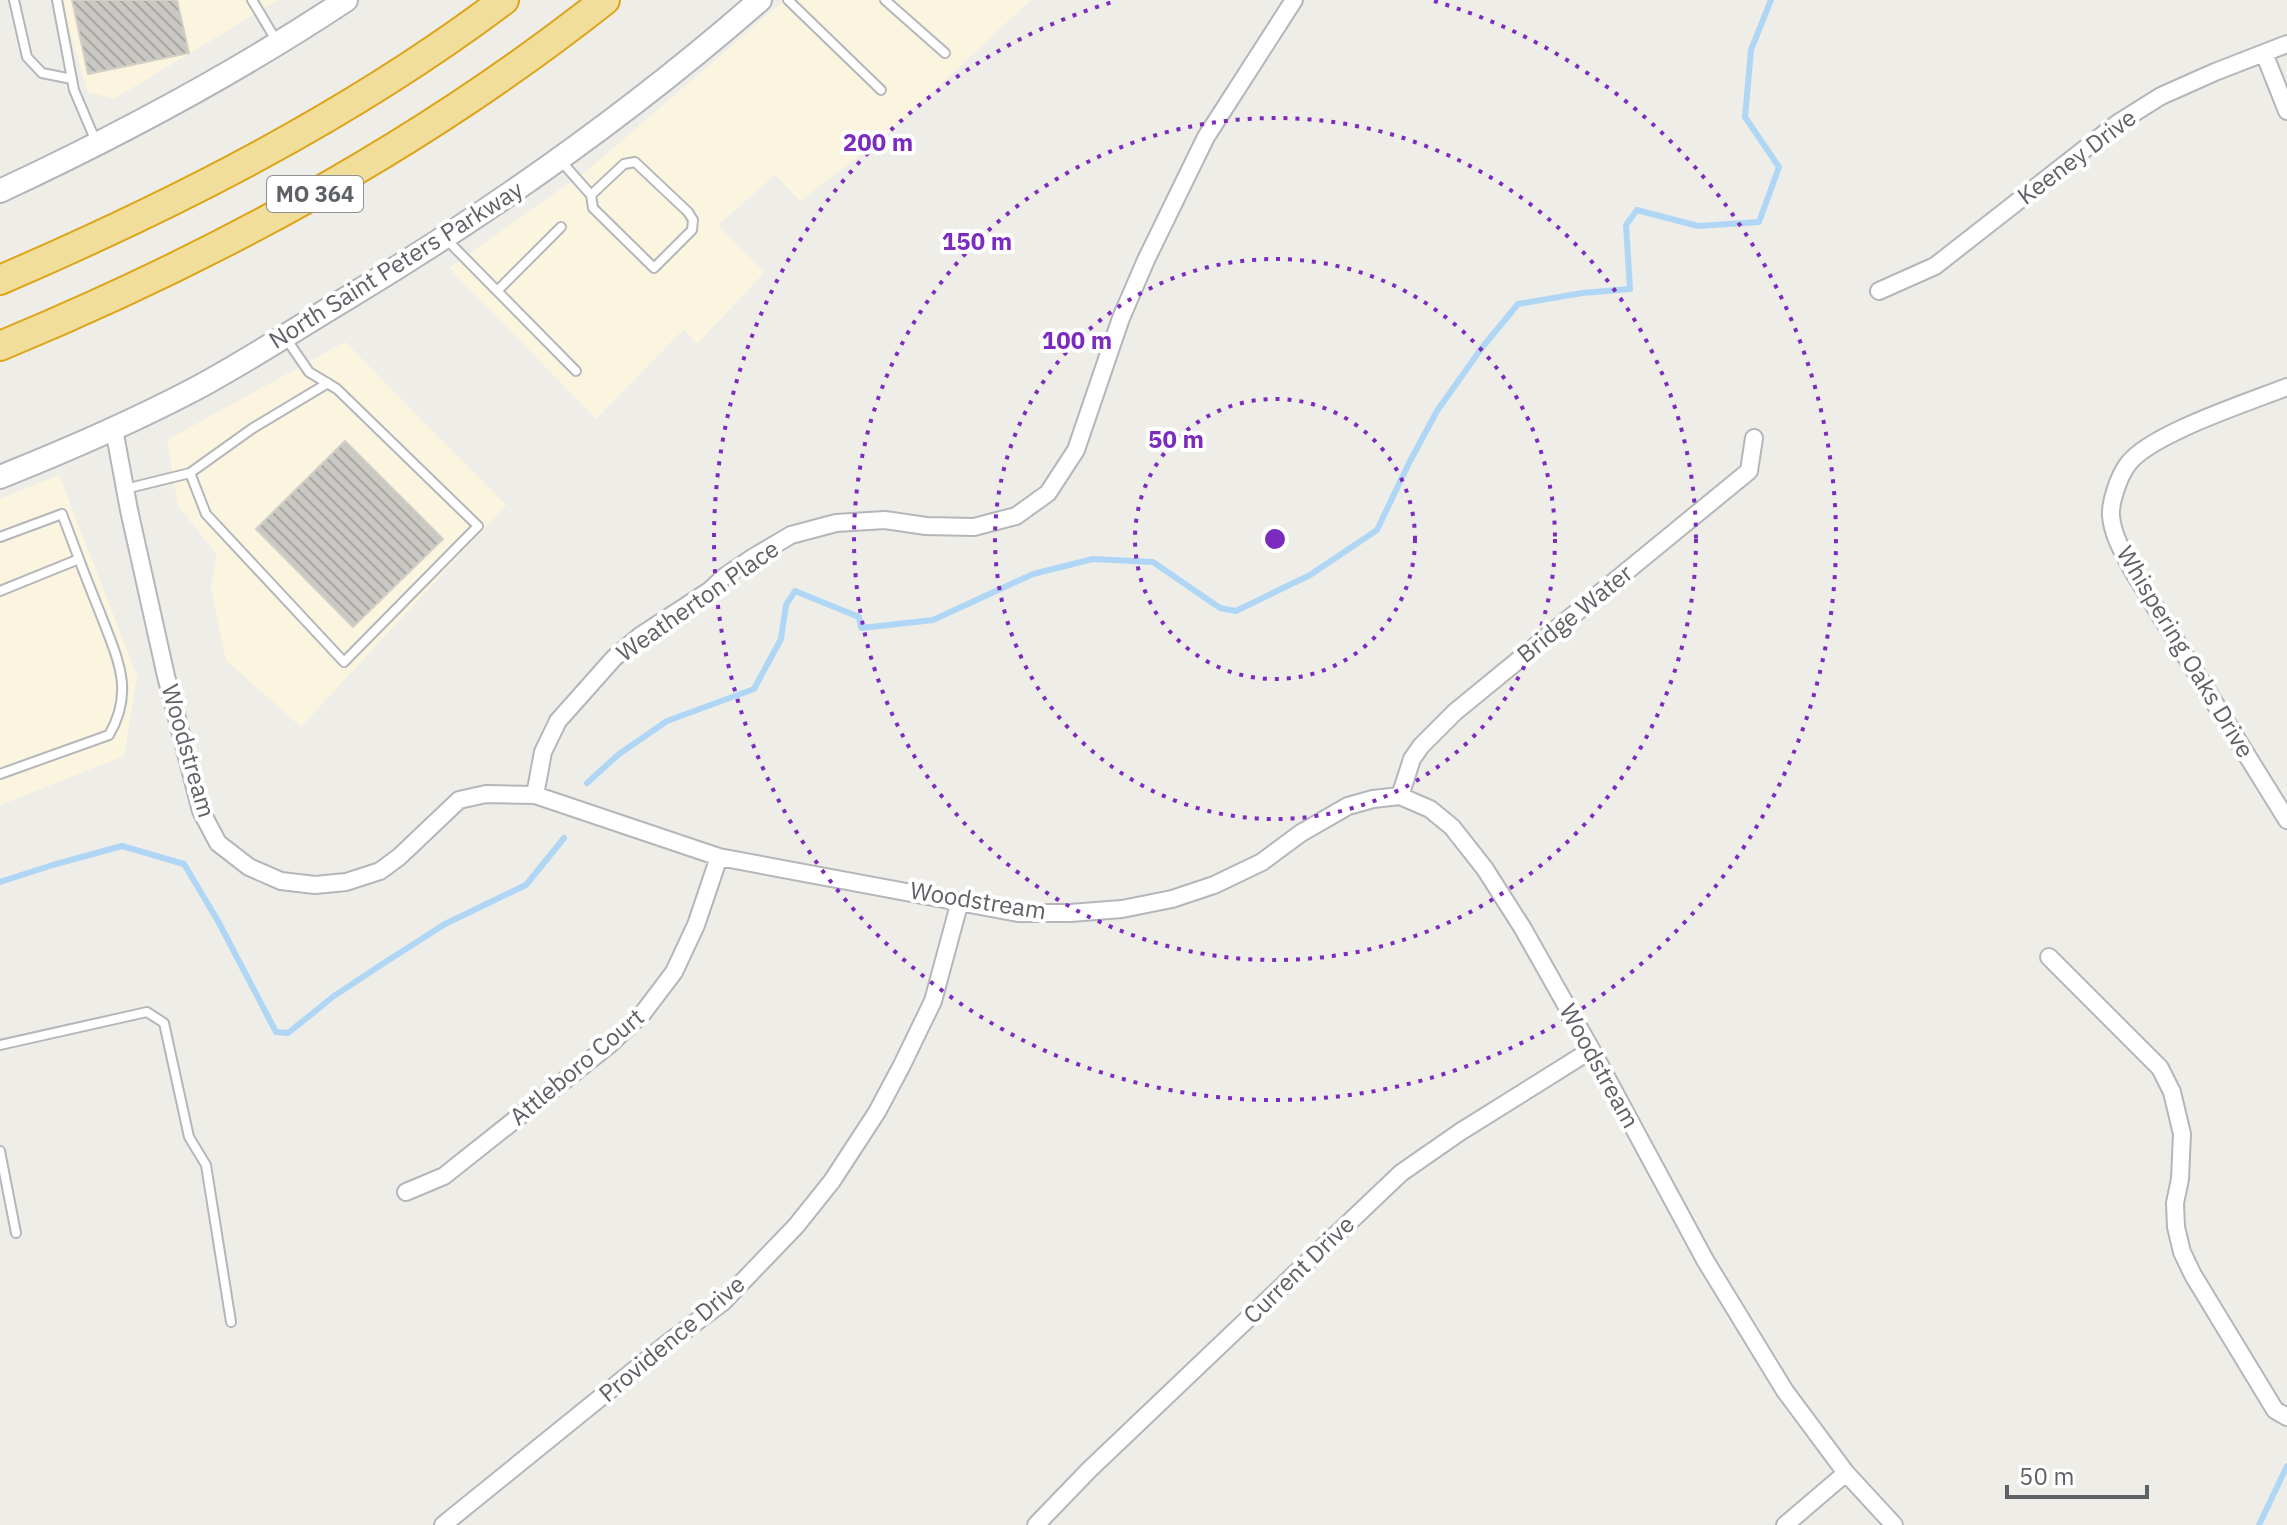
<svg xmlns="http://www.w3.org/2000/svg" width="2287" height="1525" font-family="'IBM Plex Sans',sans-serif">
	<defs>
		<pattern id="building-back-hatch" width="6" height="6" patternUnits="userSpaceOnUse" patternTransform="scale(2)"><rect width="6" height="6" fill="#cac8c3"/><path d="M-1 5l2 2M0 0l6 6M5-1l2 2" fill="none" stroke="#a7a6a2"/></pattern>
	</defs>
	<rect width="100%" height="100%" fill="#efede7"/>
	<path fill="#fbf5e0" d="M63,0H278L114,99L88,92L67,22Z
		M785,0H1031L884,137L800,201L775,175L718,225L764,273L697,344L684,329L596,419L449,268L589,169Z
		M345,342L506,505L301,727L226,660L211,588L217,555L178,506L167,440Z
		M59,475L137,676L124,756L0,805V499Z"/>
	<g fill="none" stroke-linecap="round" stroke-linejoin="round">
		<path stroke="#b0d6f6" stroke-width="6" d="M587,783L619,754L667,721L754,689L781,639L786,605L795,591L859,617L861,628L933,620L1033,574L1093,559L1153,562L1220,608L1236,611L1310,575L1377,530L1409,463L1437,411L1481,349L1518,304L1582,293L1630,289L1626,225L1637,210L1698,226L1759,222L1779,167L1745,117L1751,50L1771,0
			M0,882L56,864L122,846L184,864L218,921L276,1032L288,1033L334,996L387,961L445,924L526,885L564,838
			M2259,1525L2287,1466"/>
	</g>
	<path fill="url(#building-back-hatch)" stroke="#d3cfc6" stroke-width="2" d="M72,0H177L189,53L88,74Z
		M345,441L443,539L353,627L256,529Z"/>
	<g fill="none" stroke-linecap="round" stroke-linejoin="round">
		<defs>
			<path id="lane" d="M14,0L27,57L42,73L72,79
				M57,0L74,90L97,144
				M252,0L276,40
				M788,0L881,90
				M885,0L945,53
				M560,160L591,195L593,208L654,268L692,230L693,220L688,212L635,162L624,164L591,195
				M445,238L576,371
				M497,291L561,227
				M190,473L253,428L328,383
				M125,489L190,473L206,514L344,662L478,526L337,389L309,372L285,337
				M0,537L62,514L79,559
				M0,591L79,559C87,581 96,602 104,623C120,664 133,694 109,735L0,774
				M0,1045L147,1012L164,1023L189,1137L206,1165L231,1322
				M0,1151L16,1233"/>
			<path id="street" d="M2264,53L2287,111
				M1879,291L1935,266L2118,123L2161,96L2215,72L2287,44
				M2287,387C2249,402 2150,434 2128,464C2119,476 2110,502 2111,516C2113,537 2124,554 2134,573L2287,820
				M114,429L129,510L166,676L201,811L218,843L249,867L281,881L315,885L346,882L380,871L399,857L459,800L486,794L535,795L719,857L1018,913H1070L1122,909L1172,899L1214,885L1262,862L1301,833L1348,806L1373,799L1400,796L1430,809L1452,827L1485,869L1522,927L1596,1058L1705,1260L1785,1391L1846,1473L1894,1525
				M535,795L543,752L558,721L614,658L640,636L709,591L724,577L752,558L791,535L836,523L885,520L926,526L974,527L1016,516L1048,493L1076,450L1121,318L1146,260L1206,137L1294,0
				M1400,796L1412,759L1421,746L1455,712L1749,471L1754,438
				M2049,957L2160,1068L2172,1092L2182,1134L2180,1179L2175,1203L2176,1227L2182,1252L2193,1275L2275,1410L2287,1417
				M406,1192L444,1176L609,1045L643,1013L674,972L696,925L719,857
				M443,1525L669,1342L723,1302L796,1226L832,1181L877,1112L902,1065L933,1001L960,901
				M1036,1525L1089,1470L1401,1173L1460,1132L1591,1050
				M1785,1525L1846,1473"/>
			<path id="secondary" d="M0,191C120,135 236,73 346,0
				M0,477C65,451 130,423 193,390C246,362 297,328 349,297C495,209 631,113 760,0"/>
			<path id="highway" d="M0,280C176,204 350,116 504,0
				M0,346C215,257 422,145 605,0"/>
		</defs>
		<use href="#lane" stroke="#b4b6ba" stroke-width="12"/>
		<use href="#street" stroke="#b4b6ba" stroke-width="20"/>
		<use href="#secondary" stroke="#b3b5ba" stroke-width="26"/>
		<use href="#highway" stroke="#dda419" stroke-width="32"/>
		<use href="#lane" stroke="#fff" stroke-width="8"/>
		<use href="#street" stroke="#fff" stroke-width="16"/>
		<use href="#secondary" stroke="#fff" stroke-width="22"/>
		<use href="#highway" stroke="#f2de9b" stroke-width="28"/>
	</g>
	<g fill="none" stroke="#7b2cbf" stroke-width="4" stroke-dasharray="4 8">
		<circle cx="1275" cy="539" r="140"/>
		<circle cx="1275" cy="539" r="280"/>
		<circle cx="1275" cy="539" r="421"/>
		<path d="M1434 1A561 561 0 1 1 1116 1"/>
	</g>
	<g text-anchor="middle" stroke-width="8" stroke-linejoin="round" paint-order="stroke">
		<rect fill="#fff" stroke="#8e9093" stroke-width="2" x="267" y="176" width="96" height="36" rx="6"/>
		<g font-size="22" font-weight="bold" fill="#5e6165">
			<text x="315" y="202">MO 364</text>
		</g>
		<g font-size="24" fill="#5e6165" stroke="#fff">
			<text transform="translate(2077 157) rotate(-37)" y="8">Keeney Drive</text>
			<text transform="translate(396 265) rotate(-32)" y="8">North Saint Peters Parkway</text>
			<text transform="translate(698 601) rotate(-35)" y="8">Weatherton Place</text>
			<text transform="translate(1575 614) rotate(-39)" y="8">Bridge Water</text>
			<text transform="translate(2185 652) rotate(59)" y="8">Whispering Oaks Drive</text>
			<text transform="translate(188 751) rotate(74)" y="8">Woodstream</text>
			<text transform="translate(978 901) rotate(9)" y="8">Woodstream</text>
			<text transform="translate(1599 1066) rotate(61)" y="8">Woodstream</text>
			<text transform="translate(577 1067) rotate(-40)" y="8">Attleboro Court</text>
			<text transform="translate(1299 1270) rotate(-44)" y="8">Current Drive</text>
			<text transform="translate(672 1339) rotate(-40)" y="8">Providence Drive</text>
		</g>
	</g>
	<circle cx="1275" cy="539" r="12" fill="#7b2cbf" stroke="#fff" stroke-width="4"/>
	<g font-size="24" text-anchor="middle" font-weight="bold" fill="#7b2cbf" stroke="#fff" stroke-width="8" stroke-linejoin="round" paint-order="stroke">
		<text x="878" y="151">200 m</text>
		<text x="977" y="250">150 m</text>
		<text x="1077" y="349">100 m</text>
		<text x="1176" y="448">50 m</text>
	</g>
	<path d="M2007 1485v12h140v-12" fill="none" stroke="#5e6165" stroke-width="4"/>
	<text x="2019" y="1485" font-size="24" fill="#5e6165" stroke="#ffffff" stroke-width="6" paint-order="stroke">50 m</text>
</svg>
